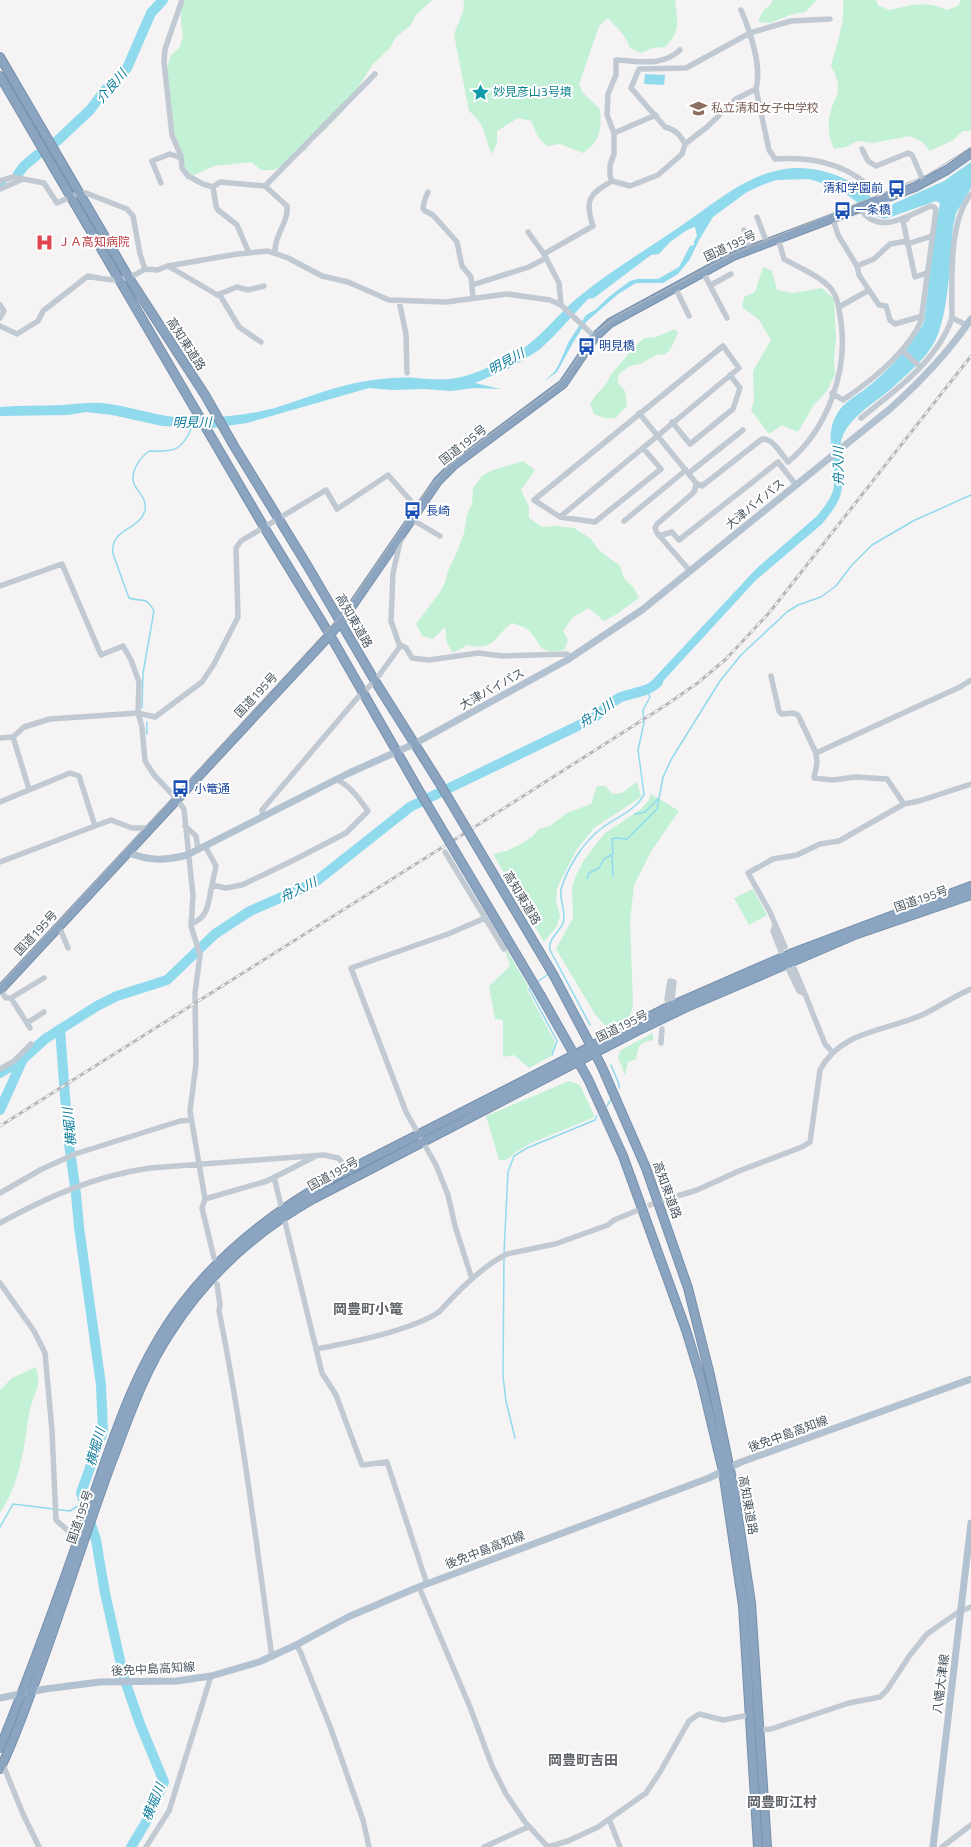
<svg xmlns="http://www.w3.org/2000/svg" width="971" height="1847" font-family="'Titillium Web','Noto Sans JP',sans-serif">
	<rect width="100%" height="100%" fill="#f5f3f3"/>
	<path fill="#c3f1d5" d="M185,0H432L416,15L410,26L396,37L390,48L372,65L345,109L323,132L313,140L306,150L274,170H261L251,162L214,166L192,176L184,166L183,154L174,132L167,67L171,55L180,47L183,35L181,23V9Z
		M464,0H675C677,22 682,30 665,47L652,48L641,53L630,48C625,33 617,29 608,18L599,26L579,84L583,93L600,109C602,128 600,142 583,153L560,144L547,146L538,137L531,121L518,118L497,131V143L492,154C483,135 487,126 469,111L454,34L463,12Z
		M772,0H817L805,12L793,14L770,23L758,22L763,11L772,3Z
		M843,0H876L878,5L889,10C913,5 923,0 947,10L958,6L961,0H971V131H963L953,140L930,151L922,142L910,136L873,143L857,141L846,147L834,149C827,133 827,121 833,104C835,100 838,95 838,90C839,81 835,74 831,66C837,44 845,23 843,0Z
		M763,267L772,271L777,290L793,293L822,288L834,299L836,337L834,360L835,374L827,391L813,406L798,432L782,425L769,434L751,410L754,401L753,371L771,340L759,320L742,307L744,297L755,292Z
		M675,329L678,333L670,350L664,355L658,354L640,364L630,366L619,374L617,382L625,391L627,406L615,418H604L594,414L590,404L596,395L606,384L612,373L637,344L645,338L656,337Z
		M523,461L535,470L521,490L529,507V518L542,527L555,526L574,528L590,538L600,551L620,566L624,578L634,588L639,598L615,615L604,621L589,608L573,617L563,631L568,640L564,650C535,655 544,644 527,629C523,626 517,625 512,623C492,638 496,651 467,645L453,653L447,643L445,627L433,639L422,636L416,624L440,592L445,583L448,571L457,552L464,533L467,515L472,504L473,488L482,476L493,470Z
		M637,782L641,797L594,828L577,849L557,888L556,902L560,915L557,926L544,942L493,854L506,851L521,844L532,837L539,829L550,826L567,813L591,804L597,786H606L612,794L622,793Z
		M651,794L679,811L652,850L634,885L630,921L633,1004L630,1017L607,1028L595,1014L556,949L573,918L572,888L576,875L584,860L604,834L641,809L649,800Z
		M753,889L767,915L749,925L734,898Z
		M506,949L528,986L527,990L555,1042L551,1056L529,1068L514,1055L503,1057V1020L495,1019L489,986L510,966L505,950Z
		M653,1033V1040C638,1043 639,1045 636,1059L628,1062L625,1075L618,1057L621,1050Z
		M569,1081L580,1085L595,1117L531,1143L516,1152L506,1160H499L486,1116Z
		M36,1367C37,1372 39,1378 38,1383C37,1392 32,1400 30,1409C24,1444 21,1483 0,1513V1390L12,1378Z"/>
	<path fill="#90daee" d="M645,74L665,75L664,85L644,84Z
		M971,162V188L956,213L953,227C950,259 949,313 935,341C926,359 907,374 892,388C876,402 855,413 844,433C835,449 845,476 841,493C838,505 829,515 822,524L756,580L654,691L650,692L646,687L756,569L817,516C824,507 833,497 834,485C837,461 823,437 837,414C843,403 854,397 864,390C884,375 913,345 924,322L935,228L940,203L936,201L885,219L875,216L845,193L819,182L808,179L776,180L762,185L747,192L713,217L699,240L690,259L678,274L663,283H636L618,294L586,322L574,341L557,372L545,381L555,371L560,362L568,343L586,315L595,310L610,296L630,281L637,279H658L679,267L690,246L694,245V241L697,236L695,227L687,230L670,242L659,254L651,255L594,298L588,299L554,336L539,350L510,368L475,383L501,389L474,388L451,391L424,389L392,390L369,388L247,423L213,428L162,426L112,415L86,412L68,415L0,416V407C21,405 42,406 63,405C76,404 89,402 102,403C132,406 162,419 193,418C220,418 248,415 275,408C307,398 339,384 373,380C387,378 402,377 416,378C428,379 439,380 450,379C471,377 490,366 509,357C537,343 552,320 575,300C607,273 644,251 678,228C733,191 775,147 845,179C860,186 872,198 884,208L944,181Z"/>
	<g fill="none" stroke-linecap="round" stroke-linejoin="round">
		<path stroke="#90daee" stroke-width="1.5" d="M142,708L143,673L154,611C145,595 144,603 129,598L113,554C110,527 139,532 145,510C147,500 140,494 135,486C128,473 140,458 149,451C174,452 182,451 192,427
			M147,734V722
			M635,814L645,812L659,798
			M612,856L613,876
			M587,879L589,873L599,868L604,859L613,854L612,839L616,838L627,839L657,809L663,777L672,758L720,681L741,655L787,612L798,605L821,597L836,586L851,566L872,545L913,521L971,495
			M537,982L550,973
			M532,986L529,989L557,1041L552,1055
			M590,1025L550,950C548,938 559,933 563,923C567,913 559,900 561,889C568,867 583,842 602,828C615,818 637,810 644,794L638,750L644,723L643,710L650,697L647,690
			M611,1065L619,1084V1088
			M607,1106L612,1098
			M504,1253L508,1172L514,1156L527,1148L595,1120L597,1116
			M504,1257L503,1376L506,1401L515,1438
			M0,1527L13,1504L70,1511L83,1503"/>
		<path stroke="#90daee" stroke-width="10" d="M57,141L90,110L105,90L127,68L151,13L163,0
			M18,174L24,166L37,155
			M0,186L2,185
			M60,1029L68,1136L76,1194L79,1227L101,1385L103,1431L81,1493L96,1540L105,1593L124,1678L140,1724L164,1782L146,1822L131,1847
			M0,1073L23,1059L45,1039L97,1006L117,996L167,980L215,934L250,911L314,883L410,807L592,719C601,713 609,703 619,698C632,692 648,693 658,682
			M0,1110L23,1059"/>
		<path stroke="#caccce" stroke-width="5.5" stroke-dasharray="5.5 3" stroke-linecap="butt" d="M640,1209L660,1201"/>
		<defs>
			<path id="highway" d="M0,57L129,278L205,395L234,446L307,565L375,681L440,784
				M0,76L264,527L330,635L421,794
				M554,976L601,1065L646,1168L688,1288L710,1375L733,1484L751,1603L767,1847
				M0,990L330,635L348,612L438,481L454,465L563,384L595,337L610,323L733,256L915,187L947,170L971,153
				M541,996L588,1079L623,1156L686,1330L701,1379L723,1471L743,1606L758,1847
				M0,1748C30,1674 58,1598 84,1523C110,1448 133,1368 182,1304C223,1250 277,1209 337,1176L666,1008L790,954L971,886
				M0,1769C14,1741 24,1711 35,1682C62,1609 85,1534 112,1461C129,1417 144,1372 170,1333C206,1276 255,1232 313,1199L637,1031L687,1007L857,934L971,895"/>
		</defs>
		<use href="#highway" stroke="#7690ad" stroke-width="10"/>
		<path stroke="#c1cad2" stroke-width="5.5" d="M182,0L165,49L164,62L172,135L181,156L182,168L188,176L203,184L213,187L216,206L218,210L237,225L249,253
			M741,10C750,31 762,66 756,89L769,150L775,159C809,157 841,162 868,185C873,190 879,194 883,200
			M614,133L656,115
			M685,144C680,135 676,130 665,127L631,88L639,69L686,68L750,33L791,21L830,19
			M862,149L868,161L876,166L908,153L912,155L924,182
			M0,181L13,177L44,183L57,203L79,193H86L127,209L133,216L140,254L145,269L157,270L168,266L237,254L268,251L288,258L322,276L348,282L389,300L446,302L507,294L550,300L561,305L595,337
			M612,181L630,186L658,175L682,154L685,144L707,127L736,99L756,89
			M161,183L152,161L170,154L181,158
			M265,186L375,74
			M213,187L220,182L265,186L287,206C289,222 274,235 275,252
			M0,189L23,179
			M428,192L425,199L423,208L425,211L433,215L457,242L462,266L471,277L473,298
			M757,217L767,243
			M833,219L838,235L857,266L859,275L879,305L886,306L890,320L895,324L922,316
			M907,219L903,221L915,277L927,273
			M744,230L750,250
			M528,232L544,254
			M907,244L932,236
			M168,266L221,297L239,327L261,342
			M857,266L874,259L890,244L907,241
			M703,272L727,318
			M472,285L529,267L546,258
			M711,285L731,274
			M675,287L689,316
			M217,295L237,287L248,290L264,286
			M399,301L406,334L407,373
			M0,305L4,311L0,318
			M561,305L559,283L544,254L593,226C584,199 590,194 612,181L610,176V165L614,154V133L607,115L608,94L616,75V60C640,61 662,67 680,50
			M839,307L869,290
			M952,318C952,283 948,222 971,194
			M0,326L17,334L38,321L43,311L88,276C111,281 124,283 145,269
			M902,350L919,366
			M832,393L843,400C871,381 907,353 921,321L936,210L934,207L931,206C906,216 880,236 860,209
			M639,413L696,483L695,490L692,494L657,524L655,528L657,533L690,571
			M861,418C894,391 938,361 952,318L967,325
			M672,422L690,444L733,409L740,388L730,375
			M689,473L743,430
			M696,483L702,486L762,439C773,438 781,454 788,462C827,430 848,372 841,322C839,311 839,300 832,290C821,276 799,268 784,259L778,238
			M560,517L739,368L723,346L534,500L560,517L595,522L661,469L643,448
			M411,519L440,536
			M624,521L686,470
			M659,536L672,532L679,540L778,462L796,485
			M401,538L393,573L391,621L399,644L406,648L412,658L429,660L478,653L503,656L567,654L570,658
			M0,586L62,564L101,655L123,646L131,660L139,682L138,713L142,727L145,761L154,775L174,796L184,809L193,896L191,926L200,955L195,993L196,1064L190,1111L205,1199L202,1208L214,1258
			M771,676L779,711L782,714L793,713L798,715L816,753L817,763L814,778L833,780L855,777L887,779L904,804L919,801L971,784
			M13,737L29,789
			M0,738L13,737L24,727L50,719L138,713L155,717L202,682L214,664L238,617L236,548L241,541L326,490L337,509L388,475L418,509
			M816,753L960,687L971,680
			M0,802L70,773L79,776L95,826L0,862
			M263,817L262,810L359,696L375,681L401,645
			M95,826L111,820L132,828H149
			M185,826L196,836L198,849
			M205,846L216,866L212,885L226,888L242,885L294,860L346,833L368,811C360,800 351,786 337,780
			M445,852L504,949
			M191,924C209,918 208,902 212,885
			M775,925L773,931L786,964L799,991L805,994L825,1044L833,1053
			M59,926L68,948
			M785,947L770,912L748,873L773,859L797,855L820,844L839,841L904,804
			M794,968L805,994
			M0,990L6,998H11L44,978
			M11,998L30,1028
			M667,1000L670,981L674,982L672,999L675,1004
			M27,1023L44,1012
			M661,1043L662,1029
			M0,1069L14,1061L31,1044
			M274,1177L322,1373L336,1395L362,1465L387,1462L427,1584
			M0,1193L42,1169L75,1154L180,1121L191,1120
			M205,1199L267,1181L314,1157
			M664,1200L697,1190L739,1171L802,1147L810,1142L820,1070C840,1031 886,1031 922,1015C939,1007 954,996 971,989
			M0,1223C49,1196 95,1176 150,1168L324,1155L338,1158L350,1171
			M472,1279L455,1226L448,1195L436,1165L406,1112L351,968L448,934L485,918
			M0,1283L34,1331L45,1353L52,1431L56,1520L75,1537L80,1540
			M217,1284L220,1305L219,1311C242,1425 256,1541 272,1657
			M316,1349C349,1343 412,1330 439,1312C457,1292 482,1266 507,1254L555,1244L608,1225L614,1220L636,1211
			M419,1587L470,1707L492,1766L506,1794L525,1822L548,1847
			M296,1645L300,1651L331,1729L363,1820L369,1847
			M758,1726L760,1730L771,1729L849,1703L880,1697L887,1690L910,1655L927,1634L960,1611L971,1607
			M2,1762L23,1814L39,1847
			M609,1819L620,1847
			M146,1847L169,1811L211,1676
			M484,1847L528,1827
			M548,1847L568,1841L598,1827L646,1793L660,1772L689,1721L699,1714L723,1720L749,1715L751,1718
			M942,1847L971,1825"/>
		<path stroke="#b3c2d1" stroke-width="7" d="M127,852C149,861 164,861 187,855L347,774L414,744L567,660L642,610L891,408C921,381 948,353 971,319
			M0,1698L45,1689L100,1682L177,1681L211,1676L259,1662L296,1645L348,1617L416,1588L709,1478L741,1462L971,1379
			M933,1847L971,1523"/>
		<use href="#highway" stroke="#8ba5c1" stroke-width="8"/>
		<path stroke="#b5b8bd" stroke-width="1" d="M0,985L344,612L428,489L454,461L555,387L565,377L595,333L619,315L733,254L927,175L971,147"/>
		<defs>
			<path id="rail" d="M0,1126L473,828L666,705L699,682L726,659L769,613L971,356"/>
		</defs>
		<use href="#rail" stroke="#b5b8bd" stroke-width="3"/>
		<use href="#rail" stroke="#fff" stroke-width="1.5" stroke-dasharray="4.5" stroke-linecap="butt"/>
		<defs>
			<path id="highway-bridge" d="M440,784L554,976
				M421,794L541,996"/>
		</defs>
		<use href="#highway-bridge" stroke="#7690ad" stroke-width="10" stroke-linecap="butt"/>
		<use href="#highway-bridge" stroke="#8ba5c1" stroke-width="8"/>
	</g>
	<defs>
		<symbol id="sight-bare" viewBox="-9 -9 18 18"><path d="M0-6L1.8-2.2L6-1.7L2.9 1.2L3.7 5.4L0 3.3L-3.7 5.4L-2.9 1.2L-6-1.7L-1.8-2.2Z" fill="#0f9aa8" stroke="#fff" stroke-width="2.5" paint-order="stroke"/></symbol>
		<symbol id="school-bare" viewBox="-9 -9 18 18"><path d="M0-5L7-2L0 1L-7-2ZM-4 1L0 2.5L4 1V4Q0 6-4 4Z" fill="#8d6e63" stroke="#fff" stroke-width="2.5" paint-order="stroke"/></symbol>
		<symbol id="bus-bare" viewBox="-9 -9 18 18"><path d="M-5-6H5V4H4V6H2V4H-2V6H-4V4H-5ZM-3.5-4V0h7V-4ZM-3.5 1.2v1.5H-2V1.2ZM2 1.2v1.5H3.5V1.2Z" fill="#1a4fb4" stroke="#fff" stroke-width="2.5" paint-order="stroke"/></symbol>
		<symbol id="hospital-bare" viewBox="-9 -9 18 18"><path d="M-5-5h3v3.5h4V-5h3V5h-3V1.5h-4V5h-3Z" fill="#e0444e" stroke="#fff" stroke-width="2.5" paint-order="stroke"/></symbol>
	</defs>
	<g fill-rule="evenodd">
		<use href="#sight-bare" x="468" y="80" width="25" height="25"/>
		<use href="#school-bare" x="686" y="96" width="25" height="25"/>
		<use href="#bus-bare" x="884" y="176" width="25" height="25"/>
		<use href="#bus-bare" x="830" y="198" width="25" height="25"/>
		<use href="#hospital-bare" x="32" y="230" width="25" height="25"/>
		<use href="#bus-bare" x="574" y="334" width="25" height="25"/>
		<use href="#bus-bare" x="400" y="498" width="25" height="25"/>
		<use href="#bus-bare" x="168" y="776" width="25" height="25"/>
	</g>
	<g text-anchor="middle" stroke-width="4" stroke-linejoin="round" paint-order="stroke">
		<g font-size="12" fill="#0d838f" stroke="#fff" text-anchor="start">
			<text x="493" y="96">妙見彦山3号墳</text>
		</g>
		<g font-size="12" fill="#785e54" stroke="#fff" text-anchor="start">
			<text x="711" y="112">私立清和女子中学校</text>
		</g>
		<g font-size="12" fill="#164399" stroke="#fff" text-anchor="start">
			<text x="883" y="192" text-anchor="end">清和学園前</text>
			<text x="855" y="214">一条橋</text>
			<text x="599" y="350">明見橋</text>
			<text x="426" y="515">長崎</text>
			<text x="194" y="793">小篭通</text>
		</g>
		<g font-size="12" fill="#be3a42" stroke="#fff" text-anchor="start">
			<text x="58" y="246">ＪＡ高知病院</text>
		</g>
		<g font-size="12" fill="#4a5661" stroke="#fff">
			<text transform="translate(730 246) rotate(-25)" y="4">国道195号</text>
			<text transform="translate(186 344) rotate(57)" y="4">高知東道路</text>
			<text transform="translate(463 445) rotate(-38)" y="4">国道195号</text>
			<text transform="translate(755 504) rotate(-39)" y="4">大津バイパス</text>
			<text transform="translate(354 621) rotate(60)" y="4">高知東道路</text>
			<text transform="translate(492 689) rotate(-29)" y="4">大津バイパス</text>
			<text transform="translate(256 695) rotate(-47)" y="4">国道195号</text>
			<text transform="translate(522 898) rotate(59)" y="4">高知東道路</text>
			<text transform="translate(921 899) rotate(-19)" y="4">国道195号</text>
			<text transform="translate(36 933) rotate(-47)" y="4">国道195号</text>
			<text transform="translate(622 1026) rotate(-26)" y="4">国道195号</text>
			<text transform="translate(333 1174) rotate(-29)" y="4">国道195号</text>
			<text transform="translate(667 1190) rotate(70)" y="4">高知東道路</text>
			<text transform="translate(788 1434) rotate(-20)" y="4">後免中島高知線</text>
			<text transform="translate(748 1505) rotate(80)" y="4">高知東道路</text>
			<text transform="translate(80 1517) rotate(-71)" y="4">国道195号</text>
			<text transform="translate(485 1550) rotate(-21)" y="4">後免中島高知線</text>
			<text transform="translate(153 1669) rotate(-3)" y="4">後免中島高知線</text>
			<text transform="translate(941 1684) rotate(-83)" y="4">八幡大津線</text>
		</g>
		<g font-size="13" font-style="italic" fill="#0c7c9b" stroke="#fff">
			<text transform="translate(111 86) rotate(-49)" y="5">介良川</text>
			<text transform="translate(506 361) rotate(-29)" y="5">明見川</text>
			<text transform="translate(192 422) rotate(-1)" y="5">明見川</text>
			<text transform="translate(838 466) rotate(-91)" y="5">舟入川</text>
			<text transform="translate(596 713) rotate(-34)" y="5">舟入川</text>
			<text transform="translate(298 889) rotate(-26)" y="5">舟入川</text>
			<text transform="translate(69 1127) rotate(-96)" y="5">横堀川</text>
			<text transform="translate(95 1447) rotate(-74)" y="5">横堀川</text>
			<text transform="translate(153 1802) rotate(-68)" y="5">横堀川</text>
		</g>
		<g font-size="14" font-weight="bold" fill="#5f6368" stroke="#fff">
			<text x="368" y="1314">岡豊町小篭</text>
			<text x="583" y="1765">岡豊町吉田</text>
			<text x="782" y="1807">岡豊町江村</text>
		</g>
	</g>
</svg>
